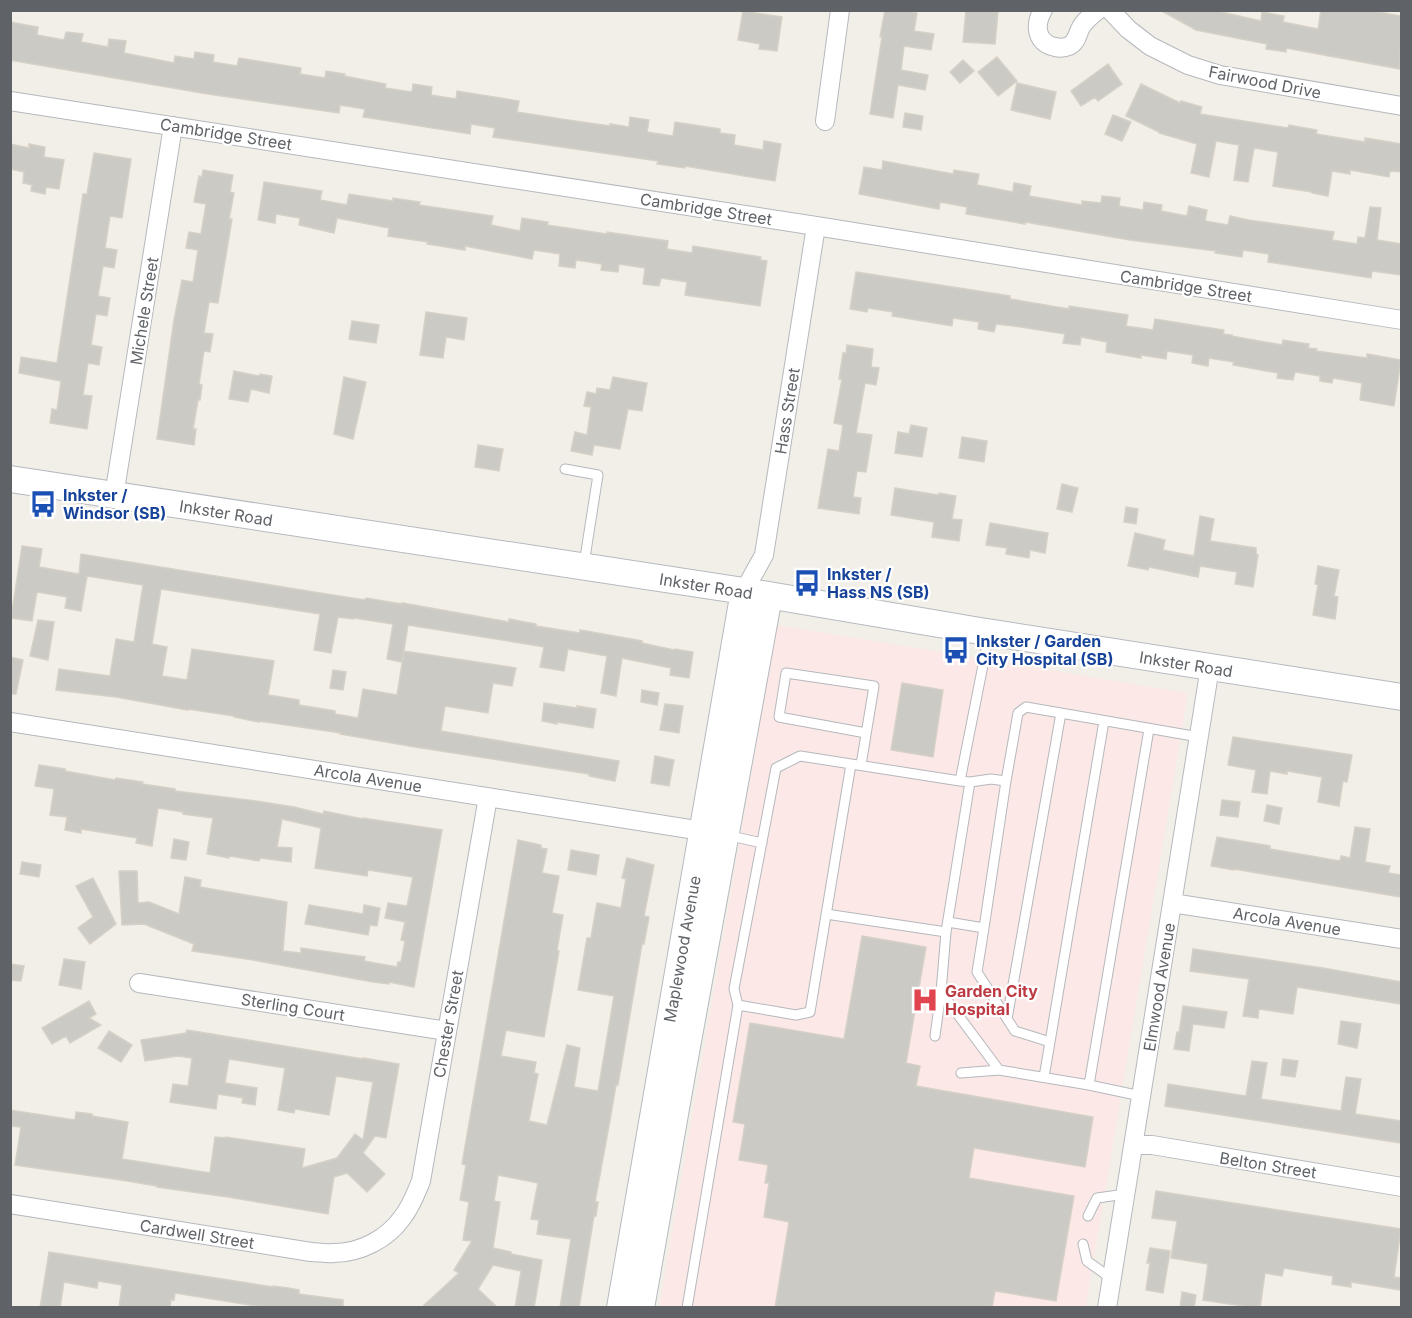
<svg xmlns="http://www.w3.org/2000/svg" width="1412" height="1318" font-family="Inter,sans-serif">
	<rect width="100%" height="100%" fill="#f1efe8"/>
	<path fill="#fce8e6" d="M777,625L1188,693L1086,1307L659,1308Z"/>
	<path fill="#cccac5" stroke="#d6d1c6" stroke-width="1.5" d="M885,10H903L917,13L914,31L934,34L931,50L904,46L901,70L928,75L925,90L898,85L893,118L870,114L882,37H880Z
		M966,10L998,12L995,44L963,42Z
		M1160,10H1213L1261,21L1262,12L1284,16L1283,22L1318,29L1321,10H1368L1401,16L1400,69L1286,48V52L1266,49L1267,44L1196,30Z
		M743,11L782,17L777,51L759,49L760,44L738,40Z
		M10,22L38,27L37,35L64,40L66,32L83,34L81,42L108,47L109,39L126,41L124,53L174,63L175,56L194,59L195,52L214,55L213,62L237,66L239,58L301,68L300,74L325,78L326,71L345,74L344,76L386,84L385,88L412,92L413,84L432,87L431,95L456,99L457,91L519,101L517,112L568,120L610,126V124L629,127L630,117L649,120L647,132L673,136L675,122L720,129V133L735,135L734,145L763,150L764,141L781,144L775,181L685,166V168L657,164L658,161L493,137L495,128L471,124L470,134L363,117L365,109L340,105L339,113L208,94L10,60Z
		M997,57L1017,81L998,96L978,72Z
		M963,60L974,71L960,83L950,72Z
		M1108,64L1122,84L1098,101L1095,97L1081,106L1071,91Z
		M1017,83L1056,92L1050,119L1011,110Z
		M1141,84L1180,103L1181,101L1202,107L1200,114L1288,128L1289,125L1317,130L1316,134L1365,142V138L1401,144V172L1390,171L1389,177L1350,170V174L1332,171L1328,196L1312,193V192L1273,186L1278,152L1254,148L1248,182L1234,180L1239,145L1216,141L1209,177L1191,173L1197,144L1159,133V132L1126,116Z
		M905,113L923,116L921,130L903,127Z
		M1113,115L1131,122L1122,141L1105,134Z
		M10,144L29,148V144L45,147L44,157L64,160L59,189L46,187L45,194L31,191L32,185L23,183L24,172L10,169Z
		M94,153L131,159L122,218L110,216L105,248L117,250L114,268L103,266L98,296L110,298L107,316L96,314L91,345L102,347L99,365L88,363L83,395L92,396L87,429L50,423L52,409L57,410L61,381L19,373L21,357L57,363L83,194H87Z
		M883,161L953,174L954,170L979,174L977,185L1013,192L1014,183L1031,186L1029,196L1082,205V201L1101,203L1102,196L1120,198L1119,206L1143,210L1144,202L1162,205L1161,211L1187,216L1189,206L1207,210L1205,221L1228,225L1230,216L1248,220L1334,232L1332,240L1357,244L1358,237L1365,238L1370,207L1381,208L1377,240L1401,244V275L1372,271L1371,278L1268,262L1269,254L1243,250L1242,257L1215,253L1216,251L1130,240L1025,222V224L966,214L967,207L940,202L939,209L859,194L864,167L882,170Z
		M203,170L233,175L230,192L234,193L229,219H232L218,303L209,302L204,333L213,334L210,352L204,351L199,384L202,385L200,400H198L193,429H196L194,445L157,439L174,320L182,280L193,282L198,250L186,248L189,232L201,234L206,204L194,202L199,176L202,177Z
		M264,182L322,191L320,200L347,205L349,194L393,201V198L420,202L419,205L493,216L491,225L520,231L522,218L548,222L547,225L607,234V232L668,241L667,249L692,253L693,246L761,257L760,260L767,261L760,306L685,295L687,282L661,278L659,286L643,284L645,268L619,264L618,272L601,270L602,264L576,260L575,268L559,266L560,254L534,250L532,259L465,246V250L427,244L428,242L388,236L389,228L337,218L334,233L299,225L300,218L276,214L275,223L258,220Z
		M856,272L1010,296V299L1069,309V306L1128,315L1126,326L1153,330L1155,319L1224,330L1223,334L1232,335L1231,336L1282,345L1283,340L1309,344L1308,348L1317,349L1316,351L1367,358V354L1401,360L1394,406L1360,400L1362,383L1333,378L1332,383L1320,381V376L1295,372L1293,380L1277,378L1278,373L1233,365L1234,362L1209,358L1208,366L1192,363L1193,355L1167,351L1166,359L1141,355V358L1106,352L1107,342L1081,337L1080,345L1063,343L1065,334L1014,326L996,324L994,332L978,329L979,322L953,318L952,326L892,316L893,312L868,308L867,312L850,309Z
		M426,312L467,318L464,340L446,337L443,358L420,355Z
		M352,321L379,325L376,343L349,339Z
		M847,345L873,349L871,367L879,368L876,385L865,383L856,433L872,435L866,472L857,471L853,497L861,498L859,514L818,508L828,449L839,451L843,425L834,423L842,379H839L843,353H846Z
		M234,371L259,376L260,374L272,376L269,393L251,389L248,402L229,399Z
		M344,377L366,382L353,439L334,434Z
		M613,377L647,383L642,411L628,409L620,449L594,445L592,455L571,451L575,432L587,435L591,407L584,406L587,392L596,394L597,388L610,390Z
		M911,425L927,428L922,457L895,453L898,432L909,434Z
		M962,437L987,441L984,462L959,458Z
		M478,445L503,449L499,471L475,467Z
		M1062,484L1078,488L1072,512L1057,509Z
		M895,488L938,495L939,493L956,496L952,519L962,520L959,541L932,537L934,522L891,515Z
		M1126,507L1138,509L1136,524L1124,522Z
		M1200,516L1214,519L1210,541L1256,548V554L1258,555L1253,587L1235,584L1237,572L1200,566L1198,577L1149,567L1148,570L1128,566L1135,533L1165,540L1163,550L1194,556Z
		M990,523L1048,533L1045,553L1030,550L1029,558L1006,554L1007,548L986,545Z
		M22,546L42,549L39,567L79,574L81,554L320,593L365,600L366,598L402,604V603L509,622V619L536,624V626L580,633V630L642,641V643L674,650L675,649L693,652L689,678L670,675L671,668L622,658L616,696L601,693L607,656L568,649L564,671L540,667L544,647L539,646L408,625L402,662L387,659L393,624L354,618L353,619L338,617L331,653L314,650L320,614L161,589L152,644L167,647L162,676L187,680L192,649L274,661L268,695L299,700V705L335,711V714L358,718L363,689L397,695L404,651L516,668L512,686L493,683L488,713L445,706L441,731L619,761L615,781L589,776V774L415,747L340,734L341,733L259,721V722L234,717V716L188,709V710L116,697L56,690L59,669L110,676L116,639L134,642L143,585L87,576L81,611L65,608L67,597L37,592L32,621L11,618Z
		M1318,566L1339,570L1334,596L1338,597L1335,619L1313,615L1318,584H1315Z
		M38,620L54,622L48,660L30,656Z
		M10,657L23,660L16,694H10Z
		M333,670L346,672L343,690L330,688Z
		M902,683L943,690L933,757L891,750Z
		M642,690L659,693L657,705L641,702Z
		M544,703L577,708V706L596,709L593,728L557,722V724L542,721Z
		M665,704L683,706L679,733L660,730Z
		M1233,737L1352,755L1347,782L1343,781L1339,806L1318,802L1322,777L1287,771V774L1270,771L1267,794L1252,792L1256,770L1228,765Z
		M655,756L674,760L669,786L651,783Z
		M39,765L65,769V771L115,780L116,778L143,782L142,784L175,789V791L256,801L294,807L323,814L324,811L363,819V818L442,830L414,987L389,982V984L373,982L253,960L192,951L194,944L144,924L122,925L119,871H137L138,903L149,902L179,914L185,877L201,880L200,887L287,902L283,951L301,953V948L365,957L364,961L397,967L398,962H401L405,941L401,940L405,922L385,918L388,903L407,906L413,877L368,870L367,876L315,868L321,828L282,819L277,847L292,848L291,862L260,858L259,861L230,856L229,858L207,854L213,818L183,814V812L158,808L152,846L136,843L137,838L81,829V833L65,830L67,817L50,815L54,789L35,786Z
		M1222,800L1240,802L1238,817L1220,815Z
		M1267,805L1282,808L1279,824L1264,821Z
		M1355,827L1370,829L1365,862L1390,866L1388,873L1401,875V897L1234,869V870L1211,866L1217,837L1270,846V849L1340,861L1341,856L1350,858Z
		M174,839L189,842L186,860L171,858Z
		M518,840L541,845V848L547,849L542,873L559,876L552,913L563,915L557,950L559,951L544,1037L506,1030L501,1056L536,1062L534,1073L538,1074L529,1121L547,1125L567,1045L580,1048L574,1087L598,1091L614,996L578,990L587,938H591L597,903L621,908L626,879L622,878L627,858L654,865L644,916L649,917L644,944H642L618,1085H616L610,1120L595,1202H598L596,1216H594L579,1308H560L571,1239L537,1234L539,1220L531,1219L538,1183L498,1175L494,1201L500,1202L493,1248L511,1252V1254L542,1260L534,1308H515L521,1271L493,1265L478,1289L498,1308H421L459,1273L454,1270L472,1241L463,1240L469,1202L460,1200L466,1165L462,1164Z
		M571,850L599,855L596,875L568,870Z
		M22,862L41,865L39,877L20,874Z
		M93,878L116,924L90,944L78,928L93,917L76,886Z
		M309,905L363,914L364,905L380,908L377,926L370,925L368,935L305,924Z
		M862,936L926,947L906,1063L920,1066L916,1086L1093,1117L1085,1167L974,1148L969,1178L1074,1196L1056,1301L995,1291L992,1308H775L789,1222L764,1217L769,1183H765L768,1165L739,1160L745,1124L733,1122L750,1023L844,1039Z
		M1193,949L1323,968L1401,982V1004L1297,987L1293,1014L1259,1009L1258,1018L1243,1016L1249,979L1190,971Z
		M64,959L85,962L81,989L59,985Z
		M10,964L24,966L21,981L10,980Z
		M89,1001L96,1014L89,1018L101,1025L70,1043L66,1036L52,1044L42,1028Z
		M1183,1006L1227,1012L1224,1028L1193,1024L1189,1051L1174,1049L1177,1032L1179,1033Z
		M1341,1021L1361,1024L1357,1048L1338,1044Z
		M187,1030L363,1059V1058L399,1064L386,1138L375,1136L363,1153L385,1174L367,1192L347,1173L334,1177L328,1214L228,1197L157,1187V1186L121,1180L15,1165L21,1127L10,1126V1110L75,1120L76,1112L92,1114V1116L128,1122L122,1159L210,1173L215,1137L226,1138V1137L305,1149L302,1168L337,1158L355,1134L363,1140L373,1082L336,1076L329,1115L295,1109L294,1113L278,1110L285,1068L229,1059L225,1083L257,1088L255,1105L242,1103L243,1098L218,1094L216,1109L170,1102L173,1084L188,1086L192,1058L178,1056L145,1061L141,1040L186,1033Z
		M109,1031L132,1045L121,1062L98,1048Z
		M1283,1059L1298,1061L1295,1077L1281,1075Z
		M1252,1061L1267,1063L1261,1099L1341,1111L1346,1077L1361,1079L1355,1114L1401,1121V1143L1165,1106L1168,1084L1246,1096Z
		M1156,1191L1401,1229L1394,1277L1401,1278V1290L1351,1282V1287L1332,1284L1333,1276L1284,1268L1282,1276L1265,1273L1260,1308H1242L1243,1306L1203,1300L1208,1264L1171,1258L1177,1221L1152,1218Z
		M1150,1248L1170,1251L1163,1293L1146,1290L1150,1263H1147Z
		M49,1252L273,1287V1286L288,1288L299,1290V1294L343,1300V1308H268L175,1293L174,1300L171,1299L170,1308H119L122,1285L98,1281L97,1288L64,1282L60,1308H40Z
		M1182,1292L1196,1295L1194,1308H1180Z"/>
	<g fill="none" stroke-linecap="round" stroke-linejoin="round">
		<defs>
			<path id="lane" d="M565,469L598,475L584,564
				M861,765L874,686L786,673L779,717L866,733
				M960,781L970,782L946,932L941,992L999,1070L1089,1085L1141,1096
				M970,782L991,779L1006,781
				M726,835L762,843
				M826,914L946,932
				M948,922L984,928L977,972L1015,1031L1050,1042L1044,1077
				M984,928L1006,781L1018,713L1026,707L1199,737
				M738,1005L796,1015L810,1012L851,764
				M1007,1019L1061,713
				M935,1036L941,992
				M1050,1042L1104,721
				M961,1073L999,1070
				M1089,1085L1149,729
				M1088,1216L1097,1198L1126,1194
				M1083,1244L1087,1261L1112,1279
				M687,1308L738,1005L734,989L776,768L800,756L960,781L989,635"/>
			<path id="street" d="M1043,10C1034,25 1036,43 1055,47C1059,48 1064,48 1069,46C1079,41 1077,30 1084,23C1088,18 1093,14 1098,10
				M1110,10L1128,29L1150,46L1188,65L1220,75L1402,106
				M10,101L816,226L1402,320
				M825,121L840,10
				M114,496L173,126
				M744,591L764,555L816,226
				M10,722L715,833
				M1172,903L1402,939
				M139,983L447,1031
				M1134,1145H1152L1402,1187
				M10,1204L311,1252C319,1252 327,1254 334,1253C360,1253 387,1239 402,1218C411,1207 416,1193 421,1181L488,797
				M1107,1308L1210,667"/>
			<path id="secondary" d="M10,479L744,591L980,631L1402,697
				M620,1308L744,591
				M641,1308L682,1074L769,596"/>
		</defs>
		<use href="#lane" stroke="#b5b8bc" stroke-width="11"/>
		<use href="#street" stroke="#b5b8bc" stroke-width="20"/>
		<use href="#secondary" stroke="#b6babf" stroke-width="28"/>
		<use href="#lane" stroke="#fff" stroke-width="9"/>
		<use href="#street" stroke="#fff" stroke-width="18"/>
		<use href="#secondary" stroke="#fff" stroke-width="26"/>
	</g>
	<defs>
		<symbol id="bus-bare" viewBox="-9 -9 18 18"><path d="M-5-6H5V4H4V6H2V4H-2V6H-4V4H-5ZM-3.5-4V0h7V-4ZM-3.5 1.2v1.5H-2V1.2ZM2 1.2v1.5H3.5V1.2Z" fill="#1a4fb4" stroke="#fff" stroke-width="2.5" paint-order="stroke"/></symbol>
		<symbol id="hospital-bare" viewBox="-9 -9 18 18"><path d="M-5-5h3v3.5h4V-5h3V5h-3V1.5h-4V5h-3Z" fill="#e0444e" stroke="#fff" stroke-width="2.5" paint-order="stroke"/></symbol>
	</defs>
	<g fill-rule="evenodd">
		<use href="#bus-bare" x="24" y="485" width="38" height="38"/>
		<use href="#bus-bare" x="788" y="564" width="38" height="38"/>
		<use href="#bus-bare" x="937" y="631" width="38" height="38"/>
		<use href="#hospital-bare" x="906" y="981" width="38" height="38"/>
	</g>
	<g text-anchor="middle" stroke-width="4.5" stroke-linejoin="round" paint-order="stroke">
		<g font-size="16" fill="#5f6368" stroke="#fff">
			<text transform="translate(1265 82) rotate(11)" y="6">Fairwood Drive</text>
			<text transform="translate(226 134) rotate(9)" y="6">Cambridge Street</text>
			<text transform="translate(706 209) rotate(9)" y="6">Cambridge Street</text>
			<text transform="translate(1186 286) rotate(9)" y="6">Cambridge Street</text>
			<text transform="translate(144 311) rotate(-81)" y="6">Michele Street</text>
			<text transform="translate(787 411) rotate(-81)" y="6">Hass Street</text>
			<text transform="translate(226 513) rotate(9)" y="6">Inkster Road</text>
			<text transform="translate(706 586) rotate(9)" y="6">Inkster Road</text>
			<text transform="translate(1186 664) rotate(9)" y="6">Inkster Road</text>
			<text transform="translate(368 778) rotate(9)" y="6">Arcola Avenue</text>
			<text transform="translate(1287 921) rotate(9)" y="6">Arcola Avenue</text>
			<text transform="translate(682 949) rotate(-80)" y="6">Maplewood Avenue</text>
			<text transform="translate(1159 987) rotate(-81)" y="6">Elmwood Avenue</text>
			<text transform="translate(293 1007) rotate(9)" y="6">Sterling Court</text>
			<text transform="translate(448 1024) rotate(-80)" y="6">Chester Street</text>
			<text transform="translate(1268 1165) rotate(9)" y="6">Belton Street</text>
			<text transform="translate(197 1234) rotate(9)" y="6">Cardwell Street</text>
		</g>
		<g font-size="16" font-weight="bold" fill="#164399" stroke="#fff" text-anchor="start">
			<text x="63" y="501">Inkster /<tspan x="63" dy="18">Windsor (SB)</tspan></text>
			<text x="827" y="580">Inkster /<tspan x="827" dy="18">Hass NS (SB)</tspan></text>
			<text x="976" y="647">Inkster / Garden<tspan x="976" dy="18">City Hospital (SB)</tspan></text>
		</g>
		<g font-size="16" font-weight="bold" fill="#be3a42" stroke="#fff" text-anchor="start">
			<text x="945" y="997">Garden City<tspan x="945" dy="18">Hospital</tspan></text>
		</g>
	</g>
	<rect width="1412" height="1318" fill="none" stroke="#5f6368" stroke-width="24"/>
</svg>
